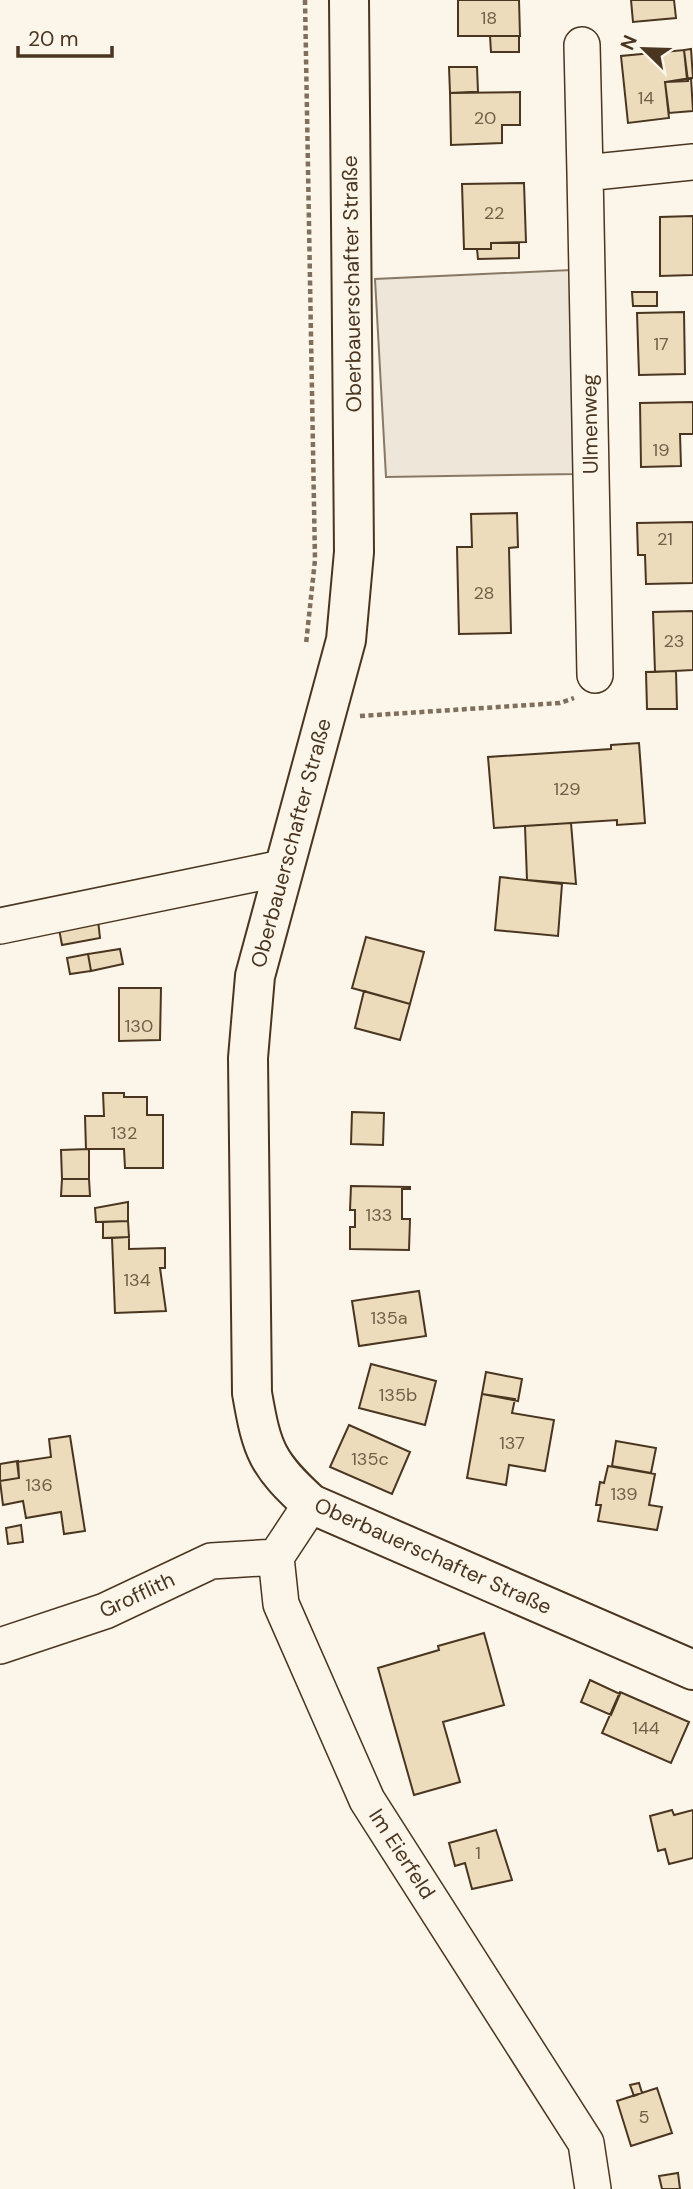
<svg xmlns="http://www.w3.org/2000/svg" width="693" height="2189" font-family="'DM Sans',sans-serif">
	<rect width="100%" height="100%" fill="#fbf6e9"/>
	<path fill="#ede6d9" stroke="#887966" stroke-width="2" d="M571,270L576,474L386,477L375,279Z"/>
	<path fill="#ecdcbc" stroke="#4a3520" stroke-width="2" d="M458,0H519L520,36H458Z
		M631,0H674L676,18L633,22Z
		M490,36H519V52H491Z
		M691,49L693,78L687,79L684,50Z
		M684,50L688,81L665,82L669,118L628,123L621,56Z
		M449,67H477L478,92L450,93Z
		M691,78L693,111L669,113L665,82Z
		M520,92V125H502V143L451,145L450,93Z
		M524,183L526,242L491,243V249H464L462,184Z
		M693,216V275L660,276V217Z
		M491,243H519V258L478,259L477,249H491Z
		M632,292H657V306H633Z
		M684,312L685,374L639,375L637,313Z
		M693,402V434H680L681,466L641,467L640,403Z
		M517,513L518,547L509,548L511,633L459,634L457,547H472L471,514Z
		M693,522V583L646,584L645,555H638L637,523Z
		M693,611V670L655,672L653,612Z
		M676,671L677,709H647L646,672Z
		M639,743L645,823L617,825V820L494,828L488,757L611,749V745Z
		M571,823L576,884L527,880L525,826Z
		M500,877L562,884L558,936L495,930Z
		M98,920L100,938L62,945L59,929Z
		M366,937L424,952L410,1004L352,988Z
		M120,949L123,964L91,971L88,954Z
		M88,954L91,971L70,974L67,958Z
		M119,988H161L160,1040L119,1041Z
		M364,991L410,1004L400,1040L355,1028Z
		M103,1093H124V1097H147V1115H163V1168H125L124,1149H86L85,1116H104Z
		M352,1112L384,1113L383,1145L351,1144Z
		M89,1149V1179H62L61,1150Z
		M62,1179H89L90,1196H61Z
		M351,1186L410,1187V1189H402V1219H410L409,1250L350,1249V1227H355V1210H350Z
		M128,1202V1221L96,1222L95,1208Z
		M128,1221L129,1237L103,1238V1222Z
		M129,1237V1249L165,1248V1268H160L166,1311L115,1313L112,1238Z
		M419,1291L426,1336L359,1346L352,1301Z
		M371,1364L436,1381L425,1425L359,1408Z
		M486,1372L522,1379L518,1401L482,1394Z
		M482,1394L515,1399L512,1413L554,1420L545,1471L509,1465L506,1485L467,1478Z
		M349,1425L410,1452L392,1494L330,1467Z
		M70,1436L85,1531L64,1534L61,1512L26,1518L23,1501L3,1505L0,1481L19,1478L17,1462L51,1457L49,1439Z
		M616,1441L656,1448L651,1473L612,1466Z
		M18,1461L19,1478L0,1481V1464Z
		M608,1466L655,1474L649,1505L662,1507L657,1530L598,1521L601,1505H596L600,1482L604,1483Z
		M21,1525L23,1542L8,1544L6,1528Z
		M484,1633L504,1705L443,1722L460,1782L414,1795L378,1668L439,1650L438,1646Z
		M590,1680L620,1694L611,1715L581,1702Z
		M620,1692L689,1722L671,1763L602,1733Z
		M672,1810L674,1815L693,1810V1858L669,1864L665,1849L658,1851L650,1816Z
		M496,1830L512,1880L472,1889L465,1863L455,1866L449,1843Z
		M639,2083L642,2093L634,2096L630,2085Z
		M657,2088L672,2133L631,2146L617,2101Z
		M678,2173L680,2189H662L659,2176Z"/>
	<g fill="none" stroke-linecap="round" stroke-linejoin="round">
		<defs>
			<path id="minor" d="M582,45L585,173L693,162
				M585,173L595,675
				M0,926L282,868
				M311,1504L276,1557L281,1604L367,1800L586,2143L593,2189
				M0,1646L105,1611L211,1561L276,1557"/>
			<path id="major" d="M349,0L354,552L346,640L255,976L248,1058L252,1393C262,1451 267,1464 311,1504L693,1670"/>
		</defs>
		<use href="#minor" stroke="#4a3520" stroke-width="38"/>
		<use href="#major" stroke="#4a3520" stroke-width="42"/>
		<path stroke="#7f6f5c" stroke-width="4.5" stroke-dasharray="5 3.5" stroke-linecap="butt" d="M305,0L315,560L306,644
			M360,716L560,703L574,698"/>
		<use href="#minor" stroke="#fbf6e9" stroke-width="35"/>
		<use href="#major" stroke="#fbf6e9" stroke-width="38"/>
	</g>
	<g text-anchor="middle" stroke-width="5" stroke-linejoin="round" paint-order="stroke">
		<g font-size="18" fill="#725f47">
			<text x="489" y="24">18</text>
			<text x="646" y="104">14</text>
			<text x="485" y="124">20</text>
			<text x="494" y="219">22</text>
			<text x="661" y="350">17</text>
			<text x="661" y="456">19</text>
			<text x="665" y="545">21</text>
			<text x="484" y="599">28</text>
			<text x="674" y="647">23</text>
			<text x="567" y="795">129</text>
			<text x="139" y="1032">130</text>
			<text x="124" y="1139">132</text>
			<text x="379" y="1221">133</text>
			<text x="137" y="1286">134</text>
			<text x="389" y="1324">135a</text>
			<text x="398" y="1401">135b</text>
			<text x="512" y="1449">137</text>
			<text x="370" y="1465">135c</text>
			<text x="39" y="1491">136</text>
			<text x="624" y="1500">139</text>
			<text x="646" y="1734">144</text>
			<text x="478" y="1859">1</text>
			<text x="644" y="2123">5</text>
		</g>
		<g font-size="21" fill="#4a3520" stroke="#fbf6e9">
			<text transform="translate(352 284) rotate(-91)" y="7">Oberbauerschafter Straße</text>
			<text transform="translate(590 424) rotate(-91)" y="7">Ulmenweg</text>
			<text transform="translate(291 843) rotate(-75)" y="7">Oberbauerschafter Straße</text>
			<text transform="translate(433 1556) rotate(24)" y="7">Oberbauerschafter Straße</text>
			<text transform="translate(137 1595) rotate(-25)" y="7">Grofflith</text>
			<text transform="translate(402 1854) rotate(57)" y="7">Im Eierfeld</text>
		</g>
	</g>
	<g transform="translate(644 49) rotate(293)" stroke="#fbf6e9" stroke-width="5" paint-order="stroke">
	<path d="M0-5L12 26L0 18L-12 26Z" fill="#4a3520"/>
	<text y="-10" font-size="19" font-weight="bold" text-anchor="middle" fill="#4a3520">N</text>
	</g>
	<path d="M18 46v10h94v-10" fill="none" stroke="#4a3520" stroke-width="3.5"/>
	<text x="28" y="46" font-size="21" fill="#4a3520" stroke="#fbf6e9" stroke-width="5" paint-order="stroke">20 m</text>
</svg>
